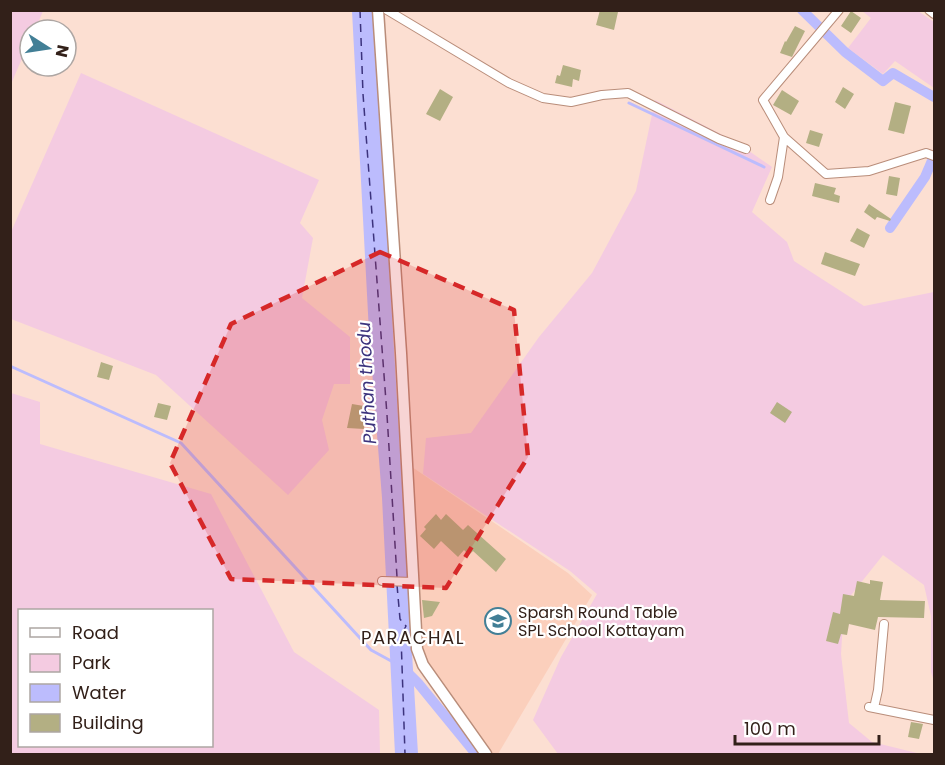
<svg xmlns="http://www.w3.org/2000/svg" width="945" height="765" font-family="Poppins,sans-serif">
	<rect width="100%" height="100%" fill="#fcdfd2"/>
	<path fill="#fbcfbc" d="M409,465L568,573L592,595L498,754H493L426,660L421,648Z"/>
	<path fill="#f4cbe1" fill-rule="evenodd" d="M11,10L43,11L35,30H30V40L11,84Z
		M862,11H918L934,22V88L895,61L883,74L848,48L871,18Z
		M81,73L319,180L300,223L313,238L302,298L350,337V384H334L322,420L329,450L288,495L156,375L11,319V232Z
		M655,100L736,142L772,167L752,212L787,242L794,261L864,306L934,292V682L931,672V616L924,585L883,555L844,604L841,654L849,723L872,742L921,754H558L533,720L561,657L597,594L570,571L423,474L426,438L471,433L539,337L592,273L636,191Z
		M11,393L40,402V444L211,494L294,652L379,710L380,754H11ZM212,610V746H20V610Z"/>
	<path fill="#bcbcfd" d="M352,11H374L418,754H395L382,498L369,332Z"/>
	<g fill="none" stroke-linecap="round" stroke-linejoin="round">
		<path stroke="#bcbcfd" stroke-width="3" d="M629,103L764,167
			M10,366L181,443L371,650L393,662"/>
		<path stroke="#bcbcfd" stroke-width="10" d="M802,10L845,52L883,81L893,73L934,97
			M890,228L925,177L934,156
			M404,669L418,683L476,754"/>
		<path stroke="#3c337d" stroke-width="1.5" stroke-dasharray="8 6" stroke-linecap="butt" d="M360,10L363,94L387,415L397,577
			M397,585L400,619L406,626L401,636L405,754"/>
	</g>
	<path fill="#b3af83" d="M600,10L618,12L614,30L596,25Z
		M851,11L861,18L851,33L841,26Z
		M795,26L805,31L792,57L780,53L785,41L786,42Z
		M563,65L581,70L579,81L573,79L572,87L555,83L557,75L560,76Z
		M843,87L854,94L845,109L835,102Z
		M440,89L453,97L440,121L426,114Z
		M782,90L799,101L791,115L773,105Z
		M895,102L911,106L904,134L888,130Z
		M810,130L823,134L819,147L806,143Z
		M889,176L900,178L897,196L886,194Z
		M815,183L836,188L834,194L840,196L839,203L812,196Z
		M869,204L891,219L890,221L877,217L875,220L864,212Z
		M857,228L870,235L864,248L850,241Z
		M825,252L860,264L855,276L821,264Z
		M101,362L113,366L109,380L97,377Z
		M777,402L792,412L785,423L770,413Z
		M158,403L171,406L167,420L154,417Z
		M352,404L364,406V429L347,428Z
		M436,514L441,520L446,514L463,530L468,525L506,559L496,572L473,551L469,555L464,550L458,557L441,541L434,549L420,536L426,529L424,527Z
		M870,580L883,582L880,600L925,601L924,618L878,617L875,630L849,624L847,635L841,634L838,644L826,641L833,612L840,614L843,594L854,596L857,581L870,584Z
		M422,600L440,602L432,616L424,618Z
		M911,722L923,724L919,739L908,737Z"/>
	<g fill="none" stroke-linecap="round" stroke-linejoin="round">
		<defs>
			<path id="street" d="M387,10L509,83L543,98L571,102L602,95L628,93L719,139L746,149
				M839,10L763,100L784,137L826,174L869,171L926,153L934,156
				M929,10L934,14
				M770,200L778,177L784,137
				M382,581L413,582
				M869,707L934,720
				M874,708L878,690L884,624"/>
			<path id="secondary" d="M378,10L401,353L417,649L423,665L486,754"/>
		</defs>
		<use href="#street" stroke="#b98d7a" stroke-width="10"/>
		<use href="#secondary" stroke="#b98d7a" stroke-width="13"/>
		<use href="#street" stroke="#fff" stroke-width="8"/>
		<use href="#secondary" stroke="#fff" stroke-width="10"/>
	</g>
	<path fill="#d62828" fill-opacity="0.2" stroke="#d62828" stroke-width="4.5" stroke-dasharray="12 8" stroke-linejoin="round" d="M380,252L514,310L528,457L446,588L231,579L170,463L231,324Z"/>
	<defs>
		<symbol id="school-ring" viewBox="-11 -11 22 22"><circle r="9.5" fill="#fff" stroke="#427f96" stroke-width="1.5"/><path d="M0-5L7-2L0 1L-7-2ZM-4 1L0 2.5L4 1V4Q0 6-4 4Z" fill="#427f96"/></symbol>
	</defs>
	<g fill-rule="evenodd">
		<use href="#school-ring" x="483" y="606" width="30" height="30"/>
	</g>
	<g text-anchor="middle" stroke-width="4.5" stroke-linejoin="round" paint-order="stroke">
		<g font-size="16" fill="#322019" stroke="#fff" text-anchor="start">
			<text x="518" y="618">Sparsh Round Table<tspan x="518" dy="18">SPL School Kottayam</tspan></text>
		</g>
		<g font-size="18" font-style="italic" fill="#3c337d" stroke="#fff">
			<text transform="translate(367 383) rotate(-93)" y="6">Puthan thodu</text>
		</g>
		<g font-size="18" letter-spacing="1.5" fill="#322019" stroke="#fff">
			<text x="413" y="644">PARACHAL</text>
		</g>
	</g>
	<rect width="945" height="765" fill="none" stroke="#322019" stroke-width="24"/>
	<rect x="18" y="609" width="195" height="138" fill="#ffffff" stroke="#ada6a3" stroke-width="1.5"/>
	<rect x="30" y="628" width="30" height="9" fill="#ffffff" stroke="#ada6a3" stroke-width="1.5"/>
	<text x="72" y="639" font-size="18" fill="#322019">Road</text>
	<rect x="30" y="654" width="30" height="18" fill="#f4cbe1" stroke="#ada6a3" stroke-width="1.5"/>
	<text x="72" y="669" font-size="18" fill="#322019">Park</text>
	<rect x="30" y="684" width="30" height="18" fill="#bcbcfd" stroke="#ada6a3" stroke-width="1.5"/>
	<text x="72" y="699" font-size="18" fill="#322019">Water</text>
	<rect x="30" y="714" width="30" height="18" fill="#b3af83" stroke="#ada6a3" stroke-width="1.5"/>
	<text x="72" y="729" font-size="18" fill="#322019">Building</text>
	<g transform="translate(48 48) rotate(102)"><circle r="28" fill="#ffffff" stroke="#ada6a3" stroke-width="1.5"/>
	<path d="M0-4.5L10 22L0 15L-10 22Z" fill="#427f96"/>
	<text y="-9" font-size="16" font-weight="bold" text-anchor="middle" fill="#322019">N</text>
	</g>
	<path d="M735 735v9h144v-9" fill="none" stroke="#322019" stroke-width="3"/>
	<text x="744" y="735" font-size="18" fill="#322019" stroke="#ffffff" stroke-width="4.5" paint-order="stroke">100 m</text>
</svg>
